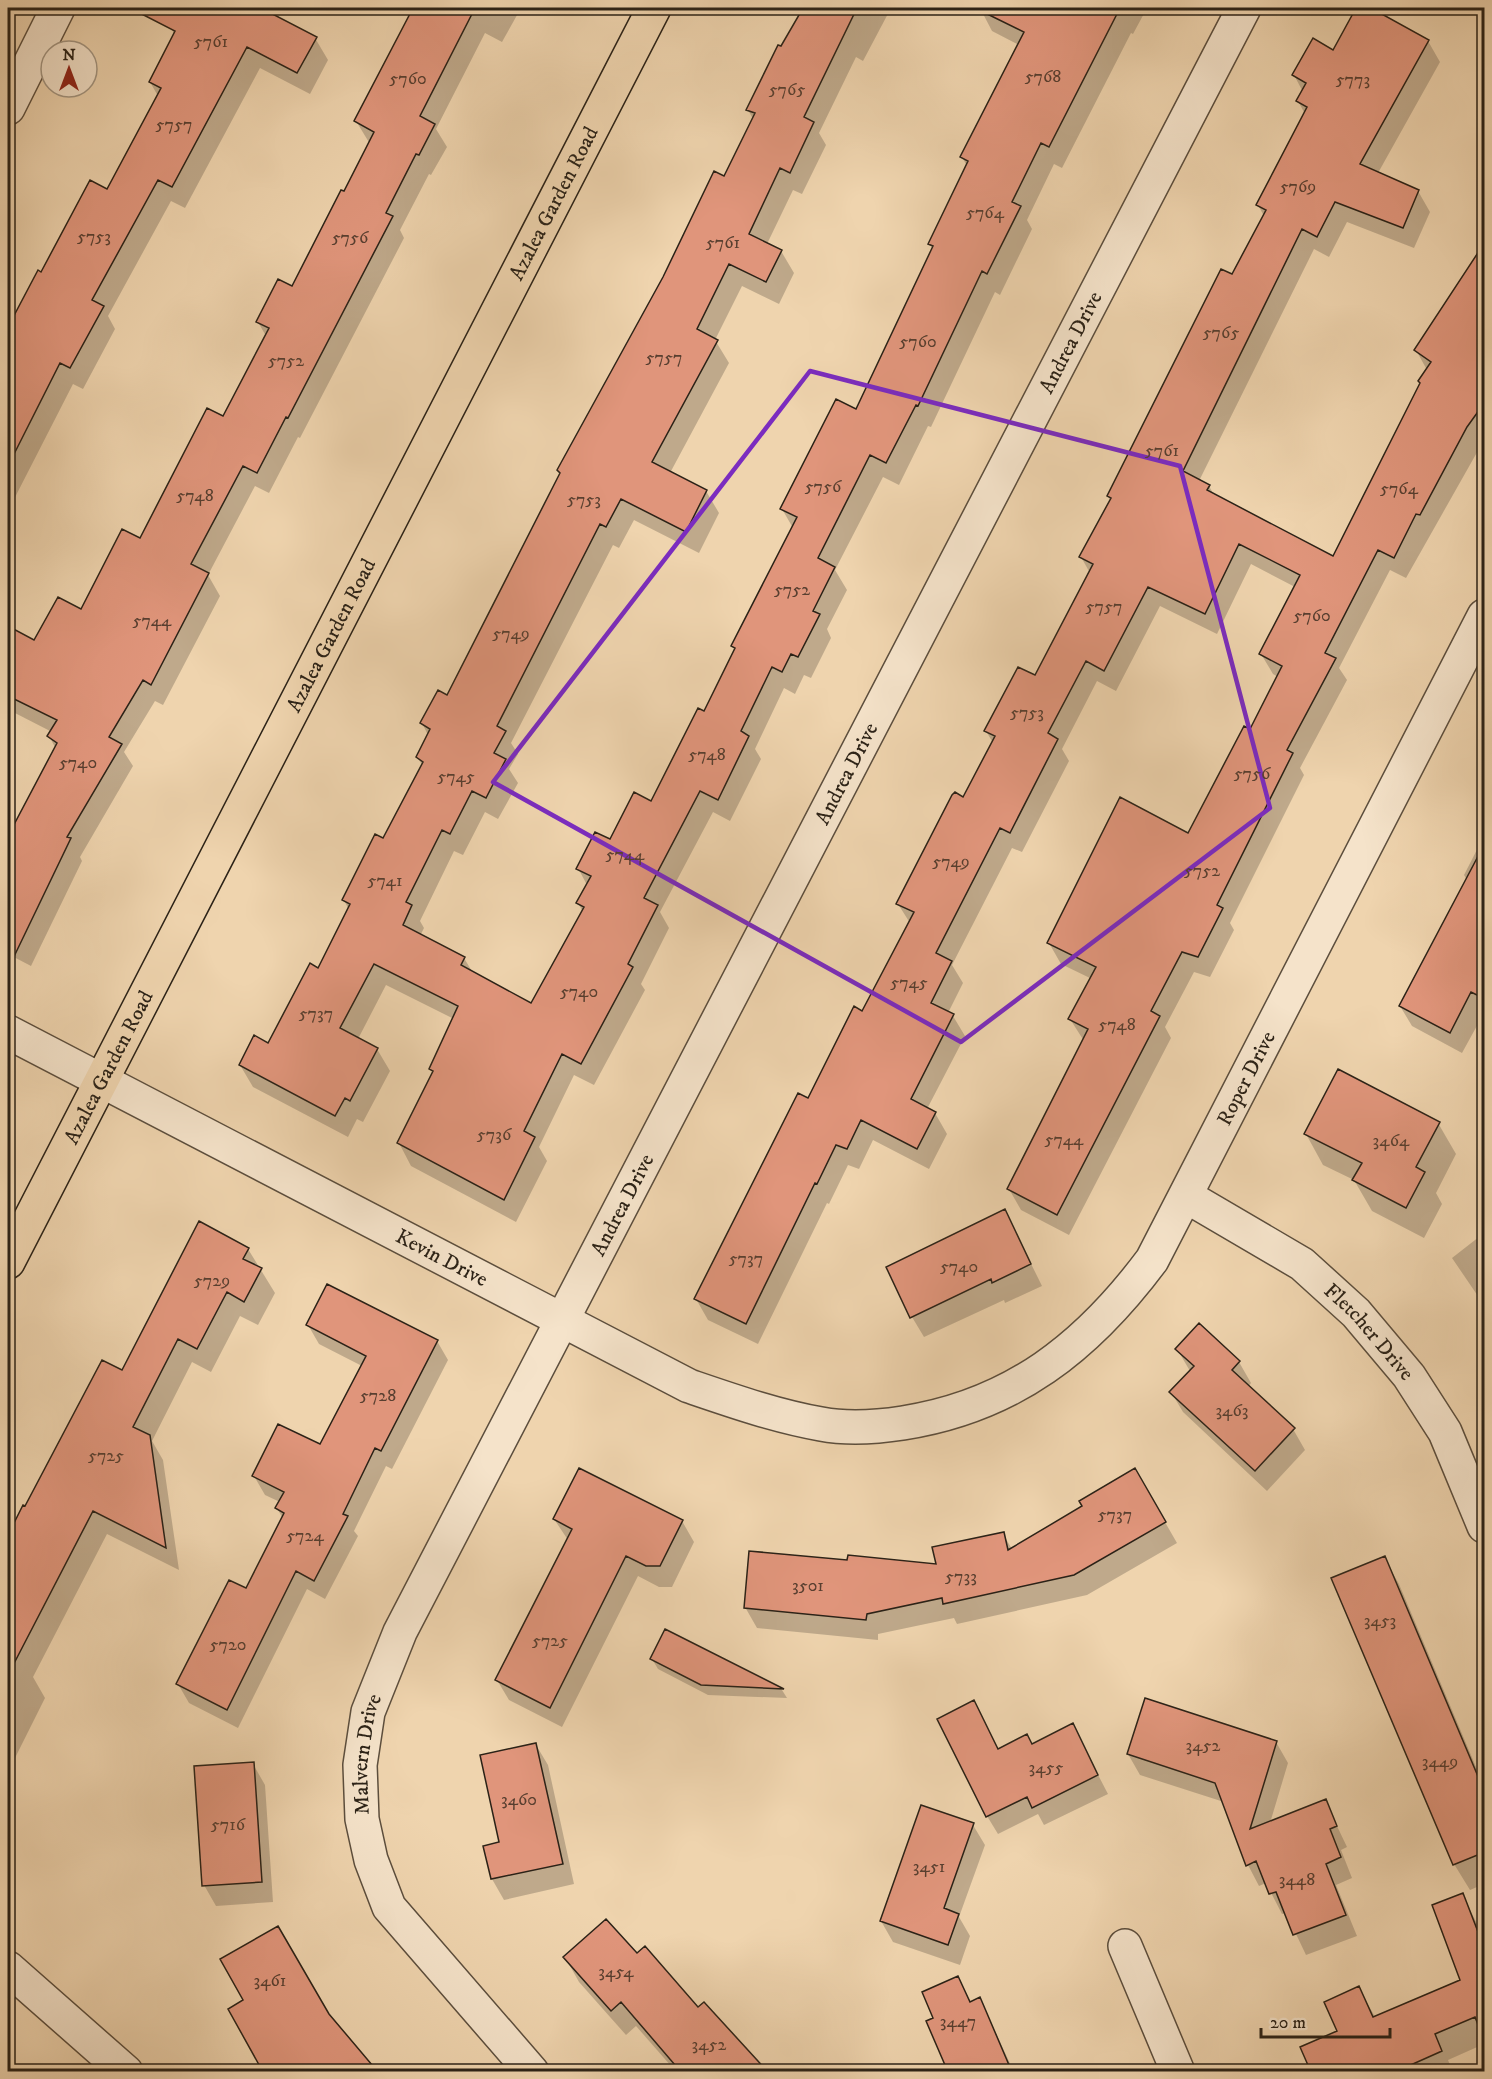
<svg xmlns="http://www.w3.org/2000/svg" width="1492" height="2079" font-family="'IM FELL DW Pica',serif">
	<rect width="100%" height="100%" fill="#efd4ae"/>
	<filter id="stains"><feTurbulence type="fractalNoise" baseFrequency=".00333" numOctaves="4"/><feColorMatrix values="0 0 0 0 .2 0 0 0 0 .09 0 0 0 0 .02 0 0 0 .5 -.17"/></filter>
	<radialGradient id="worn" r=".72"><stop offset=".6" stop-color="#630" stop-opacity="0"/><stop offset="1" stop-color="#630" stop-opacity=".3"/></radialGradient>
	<path fill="#0003" d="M181,8H267L265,11L315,38L328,60L310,94L260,68L185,208L171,201L108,316L115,329L83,389L73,384L8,511V346L11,341L8,330L39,272L42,274L108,191L158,96L150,82L175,35L171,28Z
		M435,8H521L502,42L485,33L436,129L447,147L431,175L429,174L400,230L404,238L300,438L298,437L269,493L255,486L208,575L220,596L163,705L155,701L124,752L133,766L80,857L82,861L31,966L8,954V840L56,749L49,736L52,732L13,712L8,704V627L35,642L81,611L141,540L224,418L266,336L258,322L292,288L370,144L356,121L426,25Z
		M804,8H891L863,61L856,57L819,133L826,145L802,194L793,190L767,244L781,251L794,273L779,304L742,286L715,340L729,363L670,473L706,491L719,513L699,553L634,520L619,548L613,545L511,743L518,754L509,769L518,783L498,819L485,812L463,855L454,851L420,921L424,928L420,936L464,958L473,973L532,1005L583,912L578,903L587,885L578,868L651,803L704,713L735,650L733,646L793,528L782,509L856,411L933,249L930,244L967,166L962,157L1019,45L992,31L980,8H1147L1133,34L1131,33L1062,168L1054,164L1027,220L1032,229L1000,295L995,292L931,427L928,426L899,485L883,477L835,570L847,590L827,629L831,638L811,678L804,675L795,694L784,688L755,749L761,759L730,821L713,812L660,912L669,928L641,984L645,990L594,1085L574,1075L539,1147L547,1161L516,1222L411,1166L399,1143L433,1074L431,1068L454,1019L386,985L358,1039L377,1049L390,1071L363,1122L357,1119L348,1137L253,1087L240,1065L269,1045L318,970L349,910L344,900L384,840L423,766L417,757L428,735L422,723L448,698L725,178L753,119L748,110Z
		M1358,8H1368L1428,41L1440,62L1378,173L1418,191L1430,212L1414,248L1347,222L1329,257L1314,249L1199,481L1209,486L1214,495L1334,558L1427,370L1416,350L1484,245V440L1406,578L1390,570L1339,668L1347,680L1300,768L1304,775L1230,923L1234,930L1210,977L1194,972L1165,1027L1171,1038L1069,1235L1021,1210L1009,1189L1084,1041L1070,1019L1092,979L1061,964L1049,943L1189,835L1250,731L1278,677L1273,674L1261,654L1295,587L1251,564L1217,634L1160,606L1116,691L1097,681L1062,749L1069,761L1022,852L1012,848L952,965L963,983L948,1013L953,1016L965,1036L927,1109L935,1113L947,1134L929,1169L873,1140L859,1169L848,1165L829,1204L827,1203L758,1344L708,1320L696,1299L809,1100L863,1013L910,923L898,904L963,799L993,743L986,731L1035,677L1090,573L1081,557L1111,501L1108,496L1264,216L1258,205L1305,114L1298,101L1303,92L1294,75L1334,52Z
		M1484,836V1013L1462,1053L1412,1026L1400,1006L1467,880L1464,875Z
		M1438,1123L1456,1154L1436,1193L1442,1204L1424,1238L1372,1211L1354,1180L1323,1165L1306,1134Z
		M1005,1211L1042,1286L1005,1303L1004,1300L924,1337L912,1317Z
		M1484,1233V1305L1452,1258Z
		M248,1249L275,1293L258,1325L240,1316L211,1372L192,1362L152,1441L163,1460L179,1570L107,1534L33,1677L45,1698L8,1772V1552L19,1530L122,1372Z
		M308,1325L437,1341L448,1360L392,1469L386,1466L354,1531L358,1536L325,1599L307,1589L238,1728L189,1703L178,1684L246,1590L283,1519L277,1508L280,1502L265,1495L254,1476L320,1447L362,1366L319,1344Z
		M1200,1325L1239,1362L1251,1383L1248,1387L1293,1429L1305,1450L1267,1491L1183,1412L1171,1392L1190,1371L1177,1349Z
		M1135,1470L1177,1543L1087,1595L957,1624L954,1618L878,1634V1640L757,1628L745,1607L849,1562L938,1566L1003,1534L1012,1549L1084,1507Z
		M554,1519L682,1521L694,1542L672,1587H659L638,1576L562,1727L509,1700L497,1680L568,1540Z
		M1384,1558L1399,1584L1484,1786V1884L1470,1890L1454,1864Z
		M666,1631L782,1690L787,1698L708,1695L658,1669L652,1659Z
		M1072,1725L1108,1794L1044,1825L1038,1814L998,1834L987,1816L998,1750L1032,1745Z
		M1276,1742L1288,1763L1270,1823L1325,1801L1347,1847L1341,1850L1352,1878L1336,1885L1357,1936L1306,1955L1286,1913L1282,1914L1266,1883L1259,1886L1248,1865L1224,1802L1140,1775L1128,1754Z
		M536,1745L548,1765L574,1884L504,1900L492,1879L485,1847L501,1843Z
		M253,1764L265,1785L273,1902L216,1906L204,1885Z
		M973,1825L985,1845L959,1917L970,1936L960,1965L893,1942L881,1921Z
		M1462,1895L1481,1931L1484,1929V2044L1448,2060L1453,2072H1313L1339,2032L1359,1988L1375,2017L1462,1980Z
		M637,1955L698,2010L766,2072H668L671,2066L636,2026L626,2035L579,1982L565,1957Z
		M958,1978L971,2002L980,1999L1014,2072H950Z"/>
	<path fill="#e0957b" stroke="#2b2217" stroke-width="1.5" d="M130,8H261L317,37L297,73L247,47L172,187L158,180L92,300L104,306L70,368L60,363L8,466V327L38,270L41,272L90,180L107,189L161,88L149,82L175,31Z
		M413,8H475L420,116L435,124L419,155L416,154L386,213L393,216L288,418L286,417L257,473L243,466L191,564L209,573L151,685L143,680L109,737L122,744L67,837L71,838L8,969V836L57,743L47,736L57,720L8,696V626L34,640L58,597L81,609L122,529L140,538L207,408L223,416L269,328L256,322L278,279L292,286L341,190L344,191L374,132L354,121Z
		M803,8H857L804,117L814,122L790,173L780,168L749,234L782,250L766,282L729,264L697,329L718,340L652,462L707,490L686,532L621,499L606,527L600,524L497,726L506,731L494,753L506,759L486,798L472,791L450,834L442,830L406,902L412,905L403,925L465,957L461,965L531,1003L584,907L576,903L591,876L576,869L595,832L610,839L634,792L651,801L698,708L704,711L735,648L731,646L797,517L780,509L836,399L856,409L933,246L928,244L968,161L960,157L1024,32L975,8H1120L1049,147L1041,143L1012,202L1021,206L987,274L982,271L918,406L916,405L886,463L870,455L818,558L835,567L813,611L820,614L798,657L791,654L782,672L772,667L741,731L749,736L718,800L700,791L644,898L658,905L628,964L633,967L581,1064L562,1054L524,1131L535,1137L504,1200L397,1143L433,1071L429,1069L458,1006L374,964L340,1028L378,1048L350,1101L345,1098L335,1116L239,1065L254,1035L268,1043L310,963L318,968L350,904L342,900L375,834L383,838L423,762L416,757L430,729L420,723L438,690L447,695L560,473L557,470L663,277L714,171L724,176L755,113L746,110L778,45L781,46Z
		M1356,8H1371L1429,40L1360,164L1419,190L1403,228L1335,202L1317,237L1302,229L1183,471L1210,485L1207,490L1333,556L1420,383L1418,381L1431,362L1414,350L1485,242V402L1467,427L1420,515L1416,514L1394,558L1378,550L1325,653L1336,658L1287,750L1293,753L1217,905L1223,908L1198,957L1182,952L1151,1011L1160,1016L1057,1215L1007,1189L1088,1029L1068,1019L1096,967L1047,943L1120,797L1188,833L1244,726L1250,729L1282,666L1259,654L1300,575L1239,544L1205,614L1148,587L1104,671L1086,661L1048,733L1058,739L1010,833L1000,828L936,953L952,961L931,1003L954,1014L911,1099L936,1112L917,1149L861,1120L847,1149L836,1145L817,1184L815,1183L746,1324L694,1299L798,1093L808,1098L854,1006L862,1011L914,912L896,904L952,795L955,792L963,797L995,736L984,731L1018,667L1035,675L1093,564L1079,557L1111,498L1107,496L1221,269L1232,274L1266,210L1256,205L1307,107L1296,101L1306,83L1292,75L1313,38L1333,50Z
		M1485,843V999L1471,992L1450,1033L1399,1006Z
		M1338,1069L1440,1122L1416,1167L1425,1172L1406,1208L1352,1180L1362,1163L1304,1134Z
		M1005,1209L1031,1264L992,1283L991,1279L910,1318L886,1267Z
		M199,1221L249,1248L243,1259L262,1268L244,1302L227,1292L197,1349L178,1339L133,1427L150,1435L166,1548L93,1511L8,1675V1535L23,1505L25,1506L102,1360L122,1370Z
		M327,1284L438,1340L381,1451L375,1448L343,1514L348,1516L314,1581L296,1571L227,1710L176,1684L229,1580L246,1588L284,1513L275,1508L284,1492L252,1476L278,1424L320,1444L366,1356L306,1325Z
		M1199,1323L1240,1361L1232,1370L1295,1428L1255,1471L1169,1392L1194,1366L1175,1349Z
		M579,1468L683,1520L660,1566H646L626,1556L550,1708L495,1680L572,1529L553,1519Z
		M1135,1468L1166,1522L1074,1575L943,1604L942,1598L867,1614L866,1620L744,1608L749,1551L847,1560L848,1555L936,1564L932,1547L1004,1532L1008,1550L1082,1506L1079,1501Z
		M1385,1556L1485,1793V1852L1453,1865L1331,1578Z
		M665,1629L784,1689L701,1685L650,1659Z
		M1145,1698L1277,1741L1250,1829L1326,1799L1337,1826L1330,1829L1341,1857L1326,1864L1346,1915L1293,1935L1276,1892L1269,1894L1256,1861L1246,1866L1215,1783L1127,1754Z
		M974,1700L998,1749L1027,1734L1032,1744L1073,1723L1098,1775L1032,1808L1027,1797L986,1817L937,1719Z
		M536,1743L563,1864L491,1879L483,1846L499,1842L480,1755Z
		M254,1762L262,1882L202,1886L194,1766Z
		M921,1805L974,1823L944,1908L959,1914L948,1945L880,1921Z
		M1463,1893L1485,1950V2034L1482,2035L1475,2017L1435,2034L1442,2051L1395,2072H1311L1300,2047L1337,2031L1324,2002L1359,1986L1373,2017L1460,1980L1432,1905Z
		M606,1919L637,1953L645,1946L698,2007L704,2002L768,2072H681L621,2002L611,2011L563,1957Z
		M278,1926L329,2014L378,2072H263L228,2009L243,2000L220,1959Z
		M958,1976L970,2002L980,1997L1012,2072H948L926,2021L933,2018L922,1992Z"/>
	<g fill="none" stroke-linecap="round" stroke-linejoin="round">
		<defs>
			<g id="minor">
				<path d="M8,108L58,8"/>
				<path id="s1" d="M8,1032L689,1386C733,1401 776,1416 821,1424C847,1429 877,1427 903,1423C1013,1406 1087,1347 1152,1260L1484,616"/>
				<path id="s2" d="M1186,1196L1302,1264L1356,1313L1409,1376L1445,1432L1484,1526"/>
				<path d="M1125,1946L1178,2072"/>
				<path d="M8,1968L126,2072"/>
				<path id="s3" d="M532,2072L389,1907L371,1860L362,1819L360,1765L368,1712L400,1632L1244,8"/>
			</g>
			<g id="major">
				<path id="s4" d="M8,1262L654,8"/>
			</g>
		</defs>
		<use href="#minor" stroke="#5c4e3d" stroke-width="36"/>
		<use href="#major" stroke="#2b2217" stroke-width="36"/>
		<use href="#minor" stroke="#f5e3ca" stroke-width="33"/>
		<use href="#major" stroke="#efd4ae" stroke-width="33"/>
	</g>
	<path fill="none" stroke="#7b2cbf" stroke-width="4.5" stroke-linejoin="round" d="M810,371L1180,466L1270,808L961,1042L493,782Z"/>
	<g text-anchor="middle" stroke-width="4.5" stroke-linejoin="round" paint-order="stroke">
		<g font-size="18" fill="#583f30">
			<text x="211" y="47">5761</text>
			<text x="1043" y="82">5768</text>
			<text x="408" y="84">5760</text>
			<text x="1353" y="85">5773</text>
			<text x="787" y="95">5765</text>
			<text x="174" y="130">5757</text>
			<text x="1298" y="192">5769</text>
			<text x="985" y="218">5764</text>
			<text x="94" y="242">5753</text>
			<text x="350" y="243">5756</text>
			<text x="723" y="248">5761</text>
			<text x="1221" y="338">5765</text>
			<text x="918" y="347">5760</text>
			<text x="664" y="363">5757</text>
			<text x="286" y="366">5752</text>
			<text x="1162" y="456">5761</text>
			<text x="823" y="492">5756</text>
			<text x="1399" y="494">5764</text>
			<text x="195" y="501">5748</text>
			<text x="584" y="505">5753</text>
			<text x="792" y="595">5752</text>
			<text x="1104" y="612">5757</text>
			<text x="1312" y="621">5760</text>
			<text x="152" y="626">5744</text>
			<text x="511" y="639">5749</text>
			<text x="1027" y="718">5753</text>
			<text x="707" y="760">5748</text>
			<text x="78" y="768">5740</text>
			<text x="1252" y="779">5756</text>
			<text x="456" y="782">5745</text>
			<text x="625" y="860">5744</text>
			<text x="951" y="867">5749</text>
			<text x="1202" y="876">5752</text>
			<text x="385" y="886">5741</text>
			<text x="909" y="988">5745</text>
			<text x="579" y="997">5740</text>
			<text x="316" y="1019">5737</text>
			<text x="1117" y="1030">5748</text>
			<text x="494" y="1140">5736</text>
			<text x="1064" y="1145">5744</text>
			<text x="1391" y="1146">3464</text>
			<text x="746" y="1264">5737</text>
			<text x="959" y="1272">5740</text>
			<text x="212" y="1286">5729</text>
			<text x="378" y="1401">5728</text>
			<text x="1232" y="1416">3463</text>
			<text x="106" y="1461">5725</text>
			<text x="1115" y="1520">5737</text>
			<text x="305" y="1541">5724</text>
			<text x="961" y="1582">5733</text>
			<text x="808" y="1591">3501</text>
			<text x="1380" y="1626">3453</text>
			<text x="550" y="1646">5725</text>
			<text x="228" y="1650">5720</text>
			<text x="1203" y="1751">3452</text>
			<text x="1440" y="1767">3449</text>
			<text x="1046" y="1773">3455</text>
			<text x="519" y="1805">3460</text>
			<text x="228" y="1830">5716</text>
			<text x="929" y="1872">3451</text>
			<text x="1297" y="1885">3448</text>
			<text x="616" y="1977">3454</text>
			<text x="270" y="1986">3461</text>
			<text x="958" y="2027">3447</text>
			<text x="709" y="2050">3452</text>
		</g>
		<g font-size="21" fill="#2b2217" stroke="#f5e3ca">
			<text dy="7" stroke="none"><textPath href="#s4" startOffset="1191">Azalea Garden Road</textPath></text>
			<text dy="7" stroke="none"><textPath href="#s3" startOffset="1958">Andrea Drive</textPath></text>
			<text dy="7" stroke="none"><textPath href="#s4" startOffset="705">Azalea Garden Road</textPath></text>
			<text dy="7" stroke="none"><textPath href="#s3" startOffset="1472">Andrea Drive</textPath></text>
			<text dy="7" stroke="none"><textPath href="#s4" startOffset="219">Azalea Garden Road</textPath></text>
			<text dy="7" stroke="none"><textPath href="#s1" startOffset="1498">Roper Drive</textPath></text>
			<text dy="7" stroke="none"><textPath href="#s3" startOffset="986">Andrea Drive</textPath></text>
			<text dy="7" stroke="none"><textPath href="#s1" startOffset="489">Kevin Drive</textPath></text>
			<text dy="7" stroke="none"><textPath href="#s2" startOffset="230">Fletcher Drive</textPath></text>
			<text dy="7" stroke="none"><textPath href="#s3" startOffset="376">Malvern Drive</textPath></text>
		</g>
	</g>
	<rect width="1492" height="2079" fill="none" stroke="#efd4ae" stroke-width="30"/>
	<rect x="9" y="9" width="1474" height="2061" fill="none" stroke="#2b2217" stroke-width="3"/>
	<rect x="15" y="15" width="1462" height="2049" fill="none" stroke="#2b2217" stroke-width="1.5"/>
	<g transform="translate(69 69)"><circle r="28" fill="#f5e3ca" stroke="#a49682" stroke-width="1.5"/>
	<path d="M0-4.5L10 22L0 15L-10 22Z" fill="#8f2418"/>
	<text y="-9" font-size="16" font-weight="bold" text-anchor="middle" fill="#2b2217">N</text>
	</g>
	<path d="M1261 2028v9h129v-9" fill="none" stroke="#2b2217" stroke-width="3"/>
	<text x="1270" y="2028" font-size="18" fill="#2b2217" stroke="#f5e3ca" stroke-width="4.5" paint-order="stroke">20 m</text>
	<rect width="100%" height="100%" filter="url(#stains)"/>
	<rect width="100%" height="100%" fill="url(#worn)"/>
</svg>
